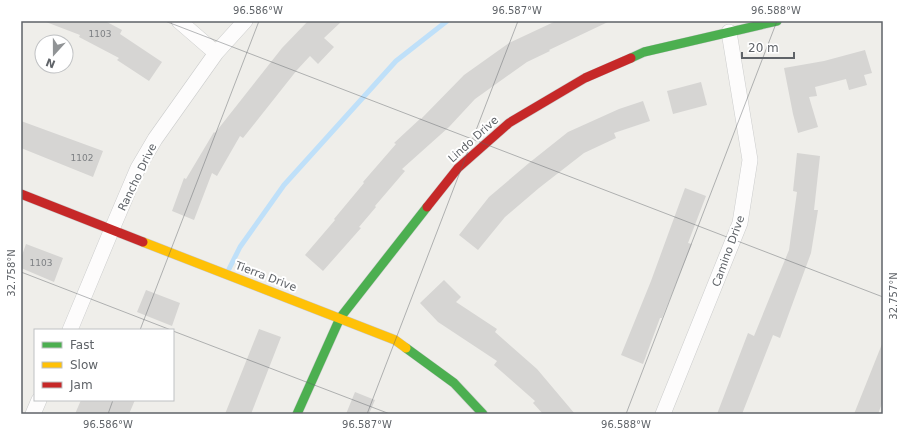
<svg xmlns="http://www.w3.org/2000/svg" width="904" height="435" font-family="'DejaVu Sans',sans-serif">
	<rect width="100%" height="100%" fill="#efeeea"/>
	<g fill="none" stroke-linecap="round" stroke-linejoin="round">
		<path stroke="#bfe0f9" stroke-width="5" d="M229,269L240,247L284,185L396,61L447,21"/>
	</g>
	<path fill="#d6d5d3" d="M46,21H105L122,30L120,34L162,62L149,81L117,60L119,58L79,37L80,35L46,22Z
		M308,21H342L324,38L334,47L318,64L310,56L297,70L243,138L240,136L217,176L212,173L194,220L172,211L184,178L186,179L214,132L215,133L282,48Z
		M556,21H610L549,50L550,51L527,62L475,99L449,127L402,169L405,171L375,206L376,207L359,227L361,228L323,271L305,255L335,220L334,219L364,183L363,182L396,144L394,143L421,118V119L464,75L509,43Z
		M865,50L872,73L864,75L867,85L849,90L846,79L815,87L817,96L809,97L818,127L798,133L793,114L784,68L824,61Z
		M701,82L707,105L673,114L667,91Z
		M643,101L650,121L614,133L616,138L584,153L539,188L505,217L478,250L459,235L489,197L529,163L568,132L619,109Z
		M21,121L103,151L93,177L21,148Z
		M797,153L820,156L814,210H818L811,253L780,338L773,335L742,414H717L748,333L754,336L789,250L797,192L793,191Z
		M685,188L706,196L688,243L692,244L662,318H660L643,364L621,355L651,281Z
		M26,244L63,258L54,282L21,268V258Z
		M444,280L461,297L456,302L497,329L495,332L537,369L575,414H543L533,403L535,401L494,365L497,361L438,322L420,303Z
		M146,290L180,303L172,326L137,312Z
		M259,329L281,337L251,414H225Z
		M882,344H883V401L878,414H854Z
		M355,392L375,400L369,414H346Z
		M81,400H135L129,414H75Z"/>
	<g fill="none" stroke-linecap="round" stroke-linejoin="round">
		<defs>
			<path id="street" d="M179,21L216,53
				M70,330L112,229L138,168L155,139L216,53L245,21
				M33,414L39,400
				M663,414L740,223L750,160L729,32"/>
			<path id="fast" d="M631,58L644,52L777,21
				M406,348L454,383L483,414
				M297,414L340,318L427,207"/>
			<path id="slow" d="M143,242L395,340L406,348"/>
			<path id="jam" d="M21,194L143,242
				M427,207L458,168L509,123L585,78L631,58"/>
		</defs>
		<use href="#street" stroke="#cbcccc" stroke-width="16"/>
		<use href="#fast" stroke="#cacacb" stroke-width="10"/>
		<use href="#slow" stroke="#cacacb" stroke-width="10"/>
		<use href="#jam" stroke="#cacacb" stroke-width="10"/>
		<use href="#street" stroke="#fdfcfc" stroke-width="15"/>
		<use href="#fast" stroke="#4caf50" stroke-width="9"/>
		<use href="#slow" stroke="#ffc107" stroke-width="9"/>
		<use href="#jam" stroke="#c62828" stroke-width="9"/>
	</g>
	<path fill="none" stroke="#5f6368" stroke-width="1" stroke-opacity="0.45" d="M165,21L883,297M21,272L171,330M140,330L259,21M173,331L390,414M108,414L113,400M367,414L518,21M626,414L777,21"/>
	<g text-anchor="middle" stroke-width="4" stroke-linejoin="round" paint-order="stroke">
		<g font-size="9" fill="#7e8184">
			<text x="100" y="37">1103</text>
			<text x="82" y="161">1102</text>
			<text x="41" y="266">1103</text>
		</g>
		<g font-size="11" fill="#5f6368" stroke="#fff">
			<text transform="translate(473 139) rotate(-42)" y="4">Lindo Drive</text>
			<text transform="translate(137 177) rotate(-64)" y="4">Rancho Drive</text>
			<text transform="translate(728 251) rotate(-70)" y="4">Camino Drive</text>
			<text transform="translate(266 276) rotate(21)" y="4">Tierra Drive</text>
		</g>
	</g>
	<rect width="904" height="435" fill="none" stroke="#ffffff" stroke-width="44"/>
	<rect x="34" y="329" width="140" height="72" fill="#ffffff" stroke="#bfc1c3"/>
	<rect x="42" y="342" width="20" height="6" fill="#4caf50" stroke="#bfc1c3"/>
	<text x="70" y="349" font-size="12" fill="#5f6368">Fast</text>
	<rect x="42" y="362" width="20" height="6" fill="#ffc107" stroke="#bfc1c3"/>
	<text x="70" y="369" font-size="12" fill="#5f6368">Slow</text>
	<rect x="42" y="382" width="20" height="6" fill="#c62828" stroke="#bfc1c3"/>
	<text x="70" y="389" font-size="12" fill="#5f6368">Jam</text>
	<g transform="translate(54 54) rotate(201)"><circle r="19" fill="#ffffff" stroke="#bfc1c3"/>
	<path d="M0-3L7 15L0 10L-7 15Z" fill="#919496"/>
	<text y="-6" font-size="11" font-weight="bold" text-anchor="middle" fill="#5f6368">N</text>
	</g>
	<path d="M742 52v6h52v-6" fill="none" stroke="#5f6368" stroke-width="2"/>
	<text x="748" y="52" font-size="12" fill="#5f6368" stroke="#ffffff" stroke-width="3" paint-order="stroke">20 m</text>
	<rect x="22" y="22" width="860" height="391" fill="none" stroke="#5f6368" stroke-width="1.5"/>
	<g font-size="10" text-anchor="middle" fill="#5f6368">
		<text x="258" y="14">96.586°W</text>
		<text x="517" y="14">96.587°W</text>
		<text x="776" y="14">96.588°W</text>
		<text transform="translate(11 273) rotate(-90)" y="4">32.758°N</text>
		<text transform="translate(893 296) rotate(-90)" y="4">32.757°N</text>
		<text x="108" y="428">96.586°W</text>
		<text x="367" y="428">96.587°W</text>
		<text x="626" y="428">96.588°W</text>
	</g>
</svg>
